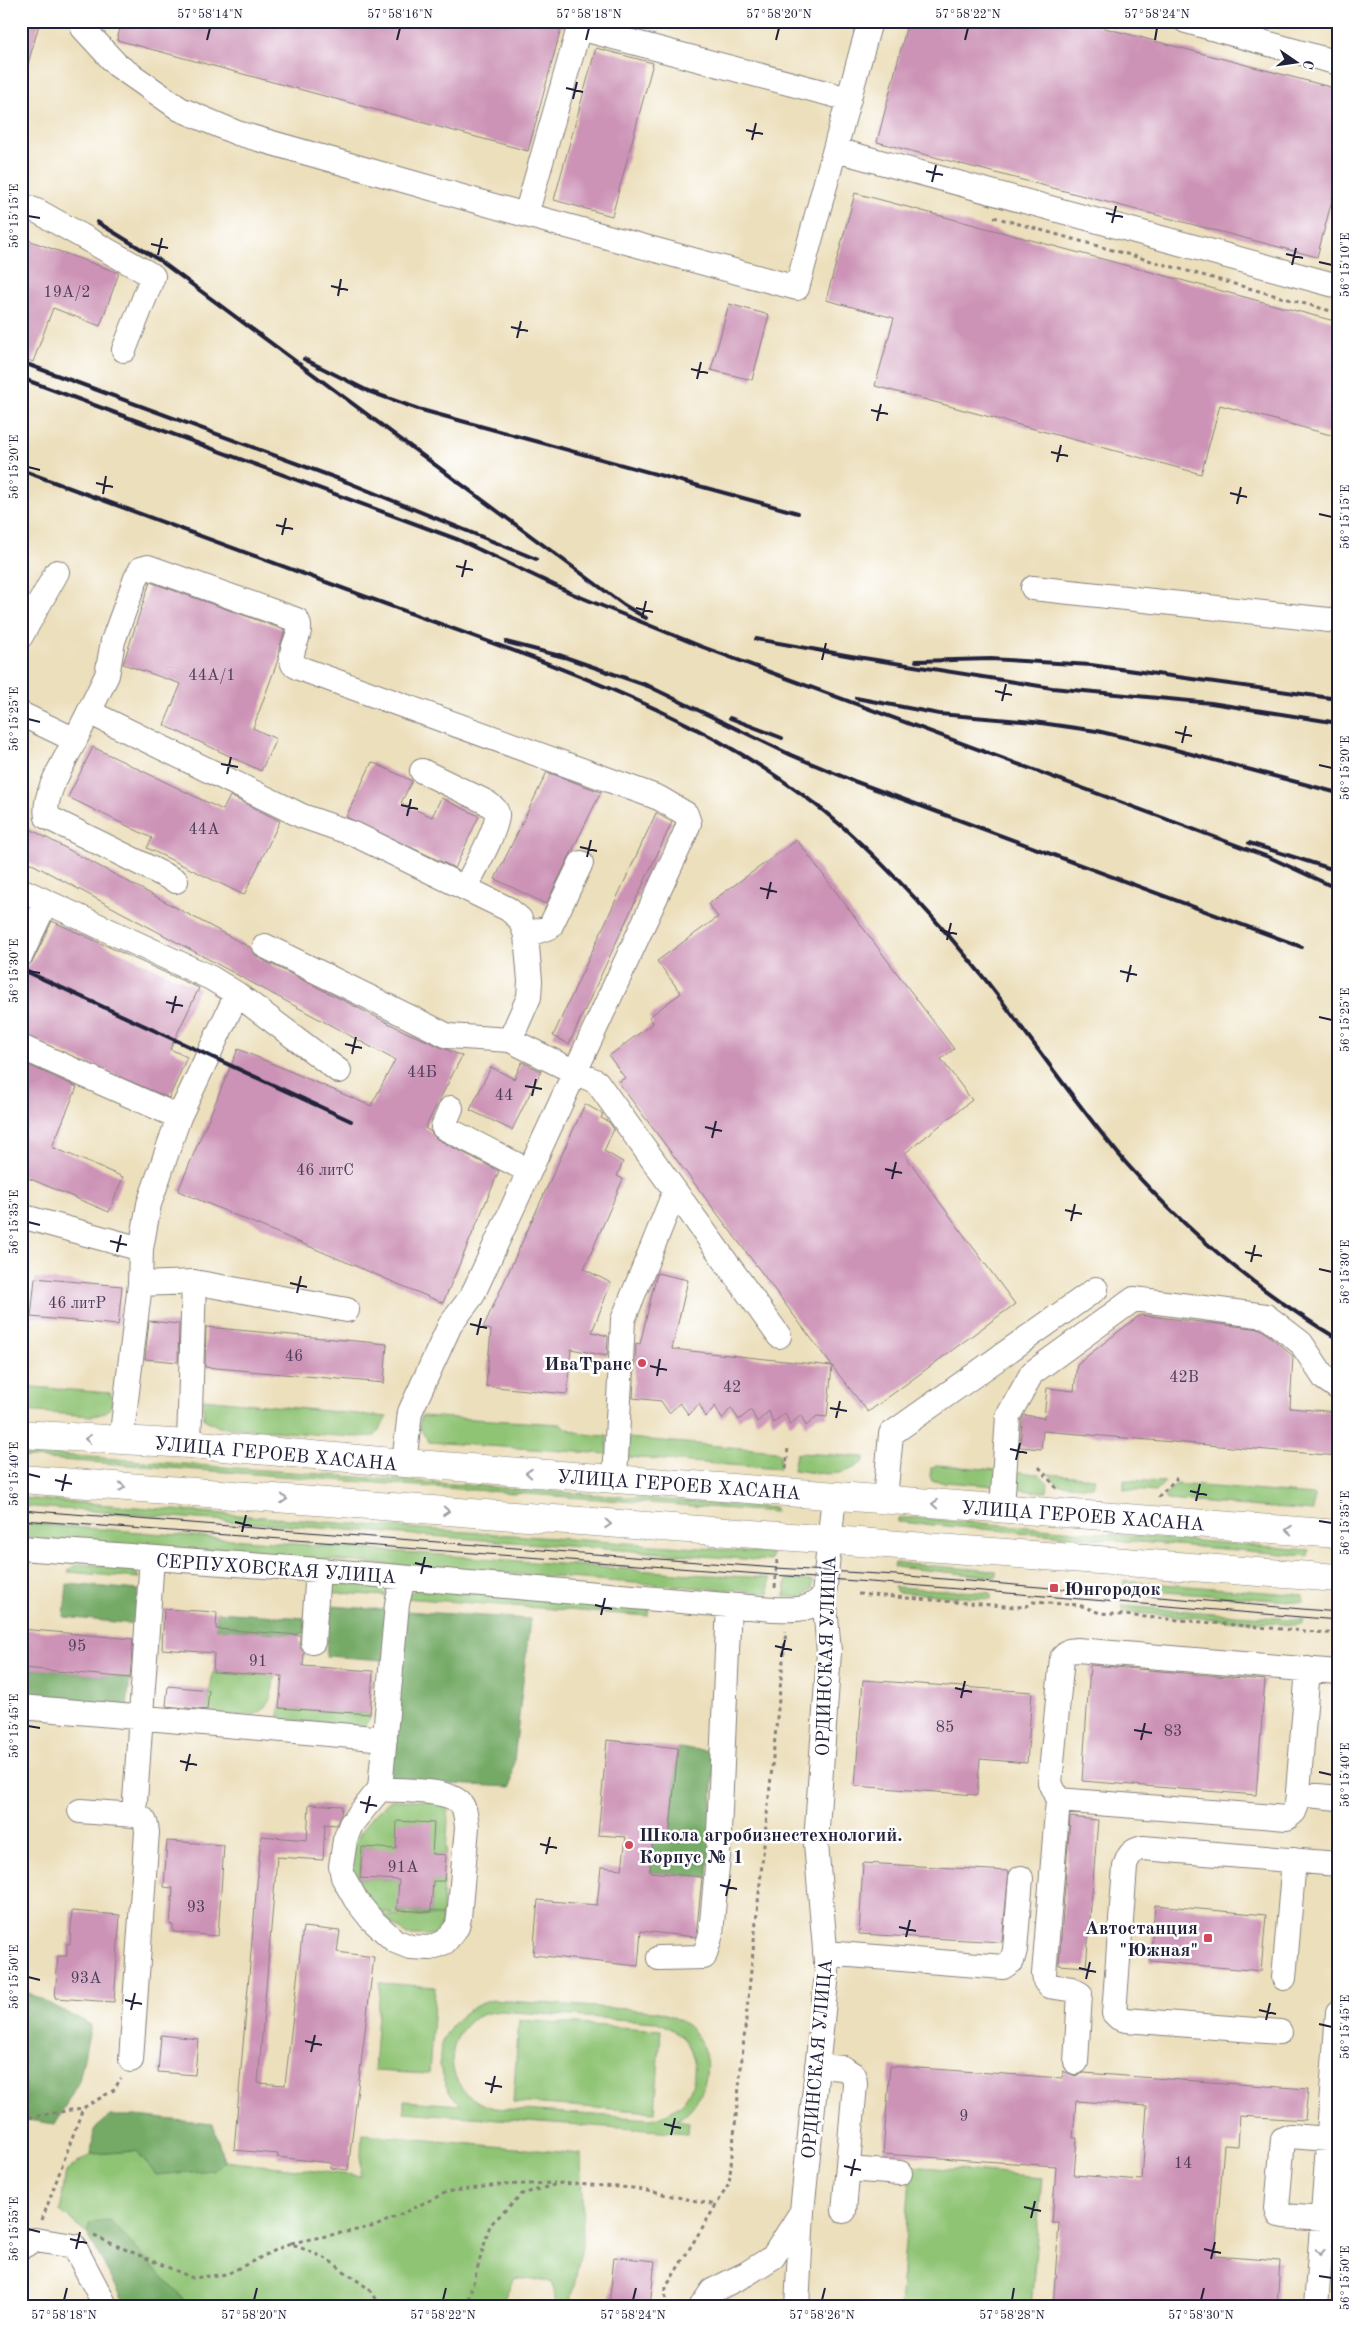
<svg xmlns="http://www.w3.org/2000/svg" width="1359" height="2328" font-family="'Old Standard TT',serif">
	<rect width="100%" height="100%" fill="#fff"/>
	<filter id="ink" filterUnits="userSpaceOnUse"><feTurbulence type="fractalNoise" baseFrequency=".02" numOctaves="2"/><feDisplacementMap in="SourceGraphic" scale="10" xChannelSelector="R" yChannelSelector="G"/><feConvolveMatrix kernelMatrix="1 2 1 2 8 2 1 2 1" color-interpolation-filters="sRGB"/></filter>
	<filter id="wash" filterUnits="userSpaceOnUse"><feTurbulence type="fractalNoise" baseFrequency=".0096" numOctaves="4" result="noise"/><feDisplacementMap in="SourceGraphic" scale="20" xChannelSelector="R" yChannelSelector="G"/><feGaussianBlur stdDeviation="1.12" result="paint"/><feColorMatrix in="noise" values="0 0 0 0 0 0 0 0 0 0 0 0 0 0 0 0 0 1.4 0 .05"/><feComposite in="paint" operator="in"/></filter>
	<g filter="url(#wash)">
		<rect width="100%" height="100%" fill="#ecdfbc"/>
		<path fill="#90c475" stroke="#597358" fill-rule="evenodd" d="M21,1386L110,1393L113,1400C110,1412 104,1414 92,1416L21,1411Z
			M203,1399L387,1417L375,1436L353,1437L219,1427L204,1419Z
			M421,1416L560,1424C574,1434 590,1435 607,1436V1454L429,1442L419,1427Z
			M628,1438L776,1451L780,1456V1469L627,1457Z
			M21,1452L775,1508V1512L21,1457Z
			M801,1453L864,1457V1461C842,1480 820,1473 793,1470L796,1454Z
			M936,1465L998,1470L997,1486L932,1481L930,1476L931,1468Z
			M1010,1471L1039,1474L1048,1483L1047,1492C1027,1491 1016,1493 1010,1471Z
			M1049,1474L1095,1478L1093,1487L1057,1484Z
			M1124,1480L1165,1482L1155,1492L1124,1489Z
			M1176,1484L1314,1495V1511L1167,1500L1165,1496Z
			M21,1498L364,1525L772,1553L771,1561L21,1506Z
			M898,1518H917L1309,1550L1308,1556L898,1522Z
			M21,1523L690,1574L770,1578L769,1593L21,1537Z
			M895,1563L996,1571V1577L894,1567Z
			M80,1564L132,1568L135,1570L139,1578L68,1572L72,1567Z
			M787,1579L813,1581L812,1589L802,1598L784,1596Z
			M1124,1581L1303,1595V1602L1123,1589Z
			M339,1583L380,1587L387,1596L325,1592L329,1586Z
			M894,1587L991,1593V1599L897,1592Z
			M414,1590L649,1606L648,1616L404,1598Z
			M1122,1606L1303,1620L1302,1624L1295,1625L1124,1612Z
			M275,1668C271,1726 255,1716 206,1713L213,1672L264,1675Z
			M279,1708L370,1714L369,1720L364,1726L279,1720Z
			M391,1800L449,1801L446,1855L362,1847L360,1878L399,1880L398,1910L431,1912L433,1881H444L442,1915L379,1912C373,1904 355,1884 352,1875C345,1845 370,1816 391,1800Z
			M380,1915L442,1916L441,1935H407Z
			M380,1983L435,1987L429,2074L374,2071Z
			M493,2000L655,2011C668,2014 683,2020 692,2030C718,2058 707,2102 677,2120L689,2122L688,2133L404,2112V2101L461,2105C458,2101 453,2097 450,2093C425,2052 449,2011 493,2000ZM500,2011L657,2022C667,2027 675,2030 683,2038C700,2056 697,2090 679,2106C670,2113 661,2116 651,2119L494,2108C483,2104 472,2100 464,2091C443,2067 451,2028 481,2015C486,2013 494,2012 500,2011Z
			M519,2020L661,2030L655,2112L513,2102Z
			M362,2134L581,2154L583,2240L570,2307H556L553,2282L514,2278L500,2307H188L179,2294L110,2222L90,2223L87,2233L60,2211L66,2171L91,2154L137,2151L213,2170L224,2161L360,2176Z
			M911,2166L1042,2177L1031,2307H900Z"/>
		<path fill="#74aa66" stroke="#4b6650" d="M67,1584L139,1590L135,1624L64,1617Z
			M330,1606L388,1610L385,1660L326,1656Z
			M405,1611L530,1619L511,1787L389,1781Z
			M217,1612L306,1618L305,1635L216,1629Z
			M21,1652H25L24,1668L130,1678L127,1710L21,1701Z
			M678,1748L715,1751L708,1878L650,1872L653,1839L669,1841Z
			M21,1989L91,2025L79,2081L55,2124L21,2119Z
			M110,2116H136L213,2124L224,2161L213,2170L156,2175L137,2151L91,2154L94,2130Z
			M110,2221L179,2294L188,2307H127L87,2233L90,2223Z"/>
		<g id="blocks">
			<path fill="#cc93b6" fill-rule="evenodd" d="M21,21H40L26,71L21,70Z
				M122,21H563L528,151L117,40Z
				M908,21H1078L1338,89V177L1317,257L877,142Z
				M596,48L653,63L612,216L554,200Z
				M855,193L1338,322V437L1220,405L1201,474L875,386L894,318L826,300Z
				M28,240L119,273L100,326L53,308L33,362L21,357V259Z
				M729,304L769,315L752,380L711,370Z
				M150,582L285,630L279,649L278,660L253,728L276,739L261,771L164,725L181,684L123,664Z
				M93,747L223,810L230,796L280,821L244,895L147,848L152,838L68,797Z
				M372,762L412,781L401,803L432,817L441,798L479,816L455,868L346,817Z
				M547,772L601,792L546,904L495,879Z
				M656,813L672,822L569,1044L553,1036Z
				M21,824L251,948L254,954L259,958L408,1033L462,1056L425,1128L430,1131L437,1139L499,1171L443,1303L178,1191L238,1049L371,1106L395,1060L21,858Z
				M797,840L954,1049L941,1059L972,1100L904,1154L1015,1304L868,1412L832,1366L827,1417L817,1416L806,1426L801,1415L790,1425L785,1413L773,1423L769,1411L757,1422L751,1410L739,1420L731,1408L722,1419L715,1406L706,1417L699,1404L689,1415L680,1403L669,1413L661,1401L633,1398L636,1343L640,1344L657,1273L688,1280L672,1349L832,1366L618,1082L625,1078L609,1056L653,1023L649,1017L681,993L657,961L718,917L708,904Z
				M52,921L199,988L170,1049L187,1057L169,1098L21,1034V971L33,961Z
				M522,1062L541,1071L512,1130L470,1110L491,1067L514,1079Z
				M28,1065L77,1087L52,1147L123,1177L109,1212L21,1175V1081Z
				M585,1104L603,1114L601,1118L609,1122L614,1129L604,1151L623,1162L617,1176L623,1179L584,1269L611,1283L592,1332L608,1336L607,1356L571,1349L567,1394L486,1386L491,1330L483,1328Z
				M35,1278L122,1286L118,1325L31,1317Z
				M1140,1315L1261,1329L1293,1356L1290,1408L1338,1412V1456L1043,1431L1041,1449L1020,1447L1022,1420L1024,1415L1044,1418L1047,1388L1074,1391L1077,1364Z
				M149,1321L179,1324L178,1362L145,1359Z
				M206,1327L387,1344L384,1383L205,1367Z
				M164,1609L217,1612L216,1629L300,1635V1648L304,1652L303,1666L373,1671L370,1714L279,1708L282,1676L213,1672L214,1653L162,1649Z
				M21,1629L133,1639L130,1678L24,1668L25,1652H21Z
				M1090,1665L1265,1680L1256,1795L1082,1781Z
				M863,1680L1032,1692L1027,1763L980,1759L977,1795L855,1786Z
				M168,1686L209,1690L207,1710L166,1706Z
				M607,1740L678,1748L669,1841L653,1839L650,1872L702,1877L696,1937L641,1931L638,1966L533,1955L538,1900L597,1905L601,1867L622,1869L626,1837L598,1835Z
				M309,1804L342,1806L341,1815L336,1825L325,1824L323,1860L277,1857L258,2083L285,2085L303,1927L340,1931L337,1952L374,1957L348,2170L330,2168L331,2163L277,2157L278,2154L234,2150L261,1836L307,1840Z
				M1070,1817L1098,1820L1086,1967L1059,1965Z
				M397,1821L434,1823L432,1854L446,1855L444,1881H433L431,1912L397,1910L399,1880L360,1878L362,1847L396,1849Z
				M167,1841L224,1845L218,1936L173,1932V1925H170L173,1888L164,1887Z
				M863,1863L1009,1871L1002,1942L859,1934Z
				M1155,1905L1266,1915L1261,1971L1150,1961Z
				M72,1911L120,1915L114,2002L55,1998L58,1956H67V1943L70,1944Z
				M161,2035L198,2039L195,2075L158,2072Z
				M890,2066L1062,2078L1063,2071L1075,2076L1084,2073L1308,2089L1305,2120L1240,2116L1238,2146L1224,2145L1215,2256L1280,2261L1277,2307H1053L1059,2223H1052L1056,2166L883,2154ZM1076,2101L1147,2106L1142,2180L1074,2175L1077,2138H1073Z
				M614,2257L655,2261L650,2307H609Z"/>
		</g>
	</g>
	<g filter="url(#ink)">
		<use href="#blocks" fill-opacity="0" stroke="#87807c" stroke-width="1"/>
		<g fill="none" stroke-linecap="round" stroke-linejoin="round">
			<defs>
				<path id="minor" d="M83,21V28L117,65L180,109L237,133L526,215L797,288L870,21
					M1186,21L1338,63
					M836,150L1338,286
					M21,205L39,212L153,276L124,350
					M526,215L579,28L849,99
					M1033,588L1338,621
					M21,636L57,572
					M89,712L107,675L113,641L136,578L141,569L148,567L297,620C305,634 287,649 293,664L299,668L659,798L686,814L689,823L684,836L575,1072L597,1082L779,1336
					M21,714L75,740L89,712L302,816L354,834L508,909L520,919L526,935L530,981L529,997L510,1040L575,1072L472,1296L450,1325L410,1412L404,1463
					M75,740C65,761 42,795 47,817L176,881
					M422,771L486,802C491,806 498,809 497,816C496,832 473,872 465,888
					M21,890L211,978L237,994
					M526,935L550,927L581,863
					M265,946L448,1036L510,1040
					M21,955L46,902
					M21,1047L179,1117
					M451,1108L443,1127L529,1171
					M21,1216L141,1249
					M140,1284L141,1249L149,1204L179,1117L237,994L339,1071
					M121,1441L140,1284L194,1282L347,1310
					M189,1444L194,1282
					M615,1479L623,1320L675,1191
					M885,1499L891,1434L1096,1289
					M1002,1509L1008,1416L1032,1373L1134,1299L1266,1316L1301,1343L1325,1379L1338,1388
					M21,1548L318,1570L773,1609C794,1609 809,1613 824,1595
					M313,1642L318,1570
					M21,1707L385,1739
					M380,1789C400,1791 448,1788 461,1804C466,1810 466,1820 467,1827L459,1918L457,1927L445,1942L430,1948L410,1947L395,1941L371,1919L356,1900L343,1877L341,1866L345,1840L351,1824L380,1789L397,1604L403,1578
					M1298,1794L1338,1798
					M1058,1800L1287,1818L1294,1812L1297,1804L1308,1669
					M80,1811L134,1815
					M825,1953L1003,1967L1012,1961L1015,1950L1021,1878
					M659,1958L704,1957L711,1934L718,1855L729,1605
					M1284,1978L1294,1860
					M1280,2032L1126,2020L1119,2018L1114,2013L1125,1867C1128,1856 1131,1850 1143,1848L1338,1864
					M131,2060L147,1832C146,1821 144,1817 134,1815L152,1558
					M1076,2062L1080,1994L1071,1989L1049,1986L1045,1981L1044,1974L1058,1800L1050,1783L1062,1658L1069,1651L1077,1650L1338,1672
					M817,2066L843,2068L854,2075L855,2084L844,2211
					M848,2169L900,2173
					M1322,2219L1284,2216L1279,2215L1277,2208L1283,2139L1290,2136L1328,2139
					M21,2247L35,2240L74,2246L106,2307
					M701,2307L712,2291L746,2274L773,2257L801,2213
					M797,2307L802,2211L827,1973L816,1843L829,1652L824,1595L834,1495
					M1316,2307L1338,2012"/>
				<path id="major" d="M21,1434L189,1444L404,1463L1338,1534
					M21,1479L1338,1578"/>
			</defs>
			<use href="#minor" stroke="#87807c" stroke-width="26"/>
			<use href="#major" stroke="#87807c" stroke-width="29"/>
			<path stroke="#87807c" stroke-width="3" stroke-dasharray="4 4" stroke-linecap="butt" d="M994,217L1338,313
				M1039,1467L1058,1490
				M786,1469L788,1447
				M1158,1497L1177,1478
				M775,1588L777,1559
				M858,1594L1017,1607L1027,1606L1033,1602L1079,1605L1100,1613L1338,1634
				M21,2119L82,2108
				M21,2181L28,2193L21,2217
				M42,2220L83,2108L114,2090L121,2078
				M94,2236L193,2278L227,2274L290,2243L327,2259L369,2289L380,2307
				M291,2243L376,2226L447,2192L499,2185L555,2183
				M466,2307L490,2225L522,2194L561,2183L633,2188L716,2205
				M665,2307L666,2287L729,2184L786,1631"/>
			<use href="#minor" stroke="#fff" stroke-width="24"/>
			<use href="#major" stroke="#fff" stroke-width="28"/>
			<path stroke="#22223b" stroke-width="1" d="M21,1510L776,1568L896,1575L1338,1612
				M21,1520L897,1584L1338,1620"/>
			<path stroke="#22223b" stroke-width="4" d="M97,222L159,260L624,605L646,618
				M304,359L368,391L418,409L798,513
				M21,362L347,482L536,559
				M21,378L459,540L573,594L700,646L1271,858L1338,889
				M21,470C151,518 281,565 410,613C563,669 719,719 844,828C896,875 944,928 988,983C1034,1042 1077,1106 1126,1163C1188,1233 1258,1291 1338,1339
				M756,639L851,656L1052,688L1211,703L1338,723
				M506,642L564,657
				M559,655L651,687
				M916,661L991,659L1091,665L1338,699
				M644,684L791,755L851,780L1302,947
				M856,698L939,714L1034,722L1097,731L1161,746L1338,793
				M730,718L782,738
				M1249,843L1338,871
				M21,969L351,1121"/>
		</g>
		<defs><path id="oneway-chevron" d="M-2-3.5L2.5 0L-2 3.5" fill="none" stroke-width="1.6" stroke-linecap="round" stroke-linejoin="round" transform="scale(1.25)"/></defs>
		<g stroke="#9c9ca7">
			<use href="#oneway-chevron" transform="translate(88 1439) rotate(-176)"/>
			<use href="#oneway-chevron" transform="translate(529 1473) rotate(-176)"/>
			<use href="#oneway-chevron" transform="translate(122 1487) rotate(4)"/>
			<use href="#oneway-chevron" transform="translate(284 1499) rotate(4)"/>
			<use href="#oneway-chevron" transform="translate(935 1504) rotate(-176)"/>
			<use href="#oneway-chevron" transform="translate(446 1511) rotate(4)"/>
			<use href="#oneway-chevron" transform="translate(608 1524) rotate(4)"/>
			<use href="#oneway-chevron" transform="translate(1289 1530) rotate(-176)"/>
			<use href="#oneway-chevron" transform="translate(1320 2252) rotate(94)"/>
		</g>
	</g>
	<path fill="none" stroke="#22223b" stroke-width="2" d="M207,40L210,28M397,40L400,28M586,40L589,28M776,40L779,28M965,40L968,28M1155,40L1157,28M566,88L583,92M573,99L577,82M746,130L763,134M752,140L756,123M926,171L943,175M932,182L936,165M1106,213L1123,217M28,216L40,218M1112,223L1116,206M151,244L168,248M1286,254L1303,258M158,255L162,238M1319,262L1332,265M1292,265L1296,248M331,286L348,290M338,296L341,279M511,327L528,331M517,338L521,321M691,369L708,373M697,379L701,362M871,410L888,414M877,421L881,404M1051,452L1068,456M1057,462L1061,445M28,467L40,470M96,483L113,487M1230,493L1247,497M103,494L106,476M1237,504L1241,487M1319,514L1332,517M276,525L293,529M282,535L286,518M456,566L473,570M462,577L466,560M636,608L653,612M642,618L646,601M815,649L833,653M822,660L826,643M995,691L1012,695M1002,701L1006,684M28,719L40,722M1175,732L1192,736M1182,743L1186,726M221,764L238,767M1319,765L1332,768M227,774L231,757M401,805L418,809M407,816L411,799M580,847L597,851M587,857L591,840M760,888L777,892M767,899L771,882M940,930L957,934M947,940L951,923M28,971L40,973M1120,971L1137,975M1127,982L1131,965M166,1002L183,1006M172,1013L176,996M1319,1017L1332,1020M345,1044L362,1048M352,1054L356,1037M525,1086L542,1089M532,1096L536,1079M705,1127L722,1131M712,1138L716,1121M885,1169L902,1173M892,1179L896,1162M1065,1210L1082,1214M1071,1221L1075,1204M28,1222L40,1225M110,1241L127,1245M117,1252L121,1235M1245,1252L1262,1256M1251,1262L1255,1245M1319,1269L1332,1272M290,1283L307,1287M297,1293L301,1276M470,1324L487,1328M477,1335L481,1318M650,1366L667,1370M657,1376L660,1359M830,1408L847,1411M836,1418L840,1401M1010,1449L1027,1453M1016,1460L1020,1443M28,1474L40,1477M55,1480L72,1484M62,1491L66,1474M1190,1491L1207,1495M1196,1501L1200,1484M1319,1521L1332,1523M235,1522L252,1526M242,1532L246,1515M415,1563L432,1567M421,1574L425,1557M595,1605L612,1609M601,1615L605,1598M775,1646L792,1650M781,1657L785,1640M955,1688L972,1692M961,1698L965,1681M28,1726L40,1728M1134,1730L1152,1733M1141,1740L1145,1723M180,1761L197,1765M186,1771L190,1754M1319,1772L1332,1775M360,1802L377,1806M366,1813L370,1796M540,1844L557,1848M546,1854L550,1837M720,1885L737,1889M726,1896L730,1879M899,1927L916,1931M906,1937L910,1920M1079,1968L1096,1972M28,1977L40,1980M1086,1979L1090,1962M125,2000L142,2004M131,2010L135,1993M1259,2010L1276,2014M1266,2020L1270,2003M1319,2024L1332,2027M305,2041L322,2045M311,2052L315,2035M485,2083L502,2087M491,2093L495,2076M664,2124L681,2128M671,2135L675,2118M844,2166L861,2170M851,2176L855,2159M1024,2207L1041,2211M1031,2218L1035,2201M28,2229L40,2232M70,2239L87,2243M76,2249L80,2232M1204,2249L1221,2253M1211,2259L1215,2242M1319,2276L1332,2278M64,2300L67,2288M254,2300L257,2288M443,2300L446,2288M633,2300L636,2288M822,2300L825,2288M1012,2300L1014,2288M1201,2300L1204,2288"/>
	<g fill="#d1495b" stroke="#fff" stroke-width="2">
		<circle cx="642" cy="1363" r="5"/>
		<rect x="1049" y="1583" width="10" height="10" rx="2.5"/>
		<circle cx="629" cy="1845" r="5"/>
		<rect x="1203" y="1933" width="10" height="10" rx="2.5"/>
	</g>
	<g text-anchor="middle" stroke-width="5" stroke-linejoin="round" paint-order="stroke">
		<g font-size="16" fill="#4c3e5a">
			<text x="67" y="297">19А/2</text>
			<text x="212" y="680">44А/1</text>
			<text x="204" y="834">44А</text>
			<text x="422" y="1077">44Б</text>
			<text x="504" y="1100">44</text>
			<text x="325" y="1175">46 литС</text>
			<text x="77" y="1308">46 литР</text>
			<text x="294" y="1361">46</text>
			<text x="1184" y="1382">42В</text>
			<text x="732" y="1392">42</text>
			<text x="77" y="1651">95</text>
			<text x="258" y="1666">91</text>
			<text x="945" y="1732">85</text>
			<text x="1173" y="1736">83</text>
			<text x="403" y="1872">91А</text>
			<text x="196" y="1912">93</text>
			<text x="86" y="1983">93А</text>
			<text x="964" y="2121">9</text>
			<text x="1183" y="2168">14</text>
		</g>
		<g font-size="19" font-weight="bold" fill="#22223b" stroke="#fff" text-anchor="end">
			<text x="632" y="1370">ИваТранс</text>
			<text x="1064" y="1595" text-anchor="start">Юнгородок</text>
			<text x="639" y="1841" text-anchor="start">Школа агробизнестехнологий.<tspan x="639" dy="22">Корпус № 1</tspan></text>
			<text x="1198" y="1934">Автостанция<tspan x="1198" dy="22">"Южная"</tspan></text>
		</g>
		<g font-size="19" fill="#22223b" stroke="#fff">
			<text transform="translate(276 1453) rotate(5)" y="7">УЛИЦА ГЕРОЕВ ХАСАНА</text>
			<text transform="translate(679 1484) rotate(4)" y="7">УЛИЦА ГЕРОЕВ ХАСАНА</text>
			<text transform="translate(1083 1515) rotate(4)" y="7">УЛИЦА ГЕРОЕВ ХАСАНА</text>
			<text transform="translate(276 1568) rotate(4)" y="7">СЕРПУХОВСКАЯ УЛИЦА</text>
			<text transform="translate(825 1656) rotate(-88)" y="7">ОРДИНСКАЯ УЛИЦА</text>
			<text transform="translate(816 2059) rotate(-85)" y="7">ОРДИНСКАЯ УЛИЦА</text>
		</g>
	</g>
	<rect width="1359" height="2328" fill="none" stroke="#fff" stroke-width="55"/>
	<g transform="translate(1296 62) rotate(103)" stroke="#ffffff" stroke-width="4" paint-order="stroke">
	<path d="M0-4L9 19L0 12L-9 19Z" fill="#22223b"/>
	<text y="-8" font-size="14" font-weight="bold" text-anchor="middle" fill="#22223b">С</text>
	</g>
	<rect x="28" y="28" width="1304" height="2272" fill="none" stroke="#22223b" stroke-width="2"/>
	<g font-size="12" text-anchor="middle" fill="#22223b">
		<text x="210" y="18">57°58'14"N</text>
		<text x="400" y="18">57°58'16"N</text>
		<text x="589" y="18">57°58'18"N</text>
		<text x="779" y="18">57°58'20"N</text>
		<text x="968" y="18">57°58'22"N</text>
		<text x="1157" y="18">57°58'24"N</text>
		<text transform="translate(14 216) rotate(-90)" y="4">56°15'15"E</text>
		<text transform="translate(1345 265) rotate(-90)" y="4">56°15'10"E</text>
		<text transform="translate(14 467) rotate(-90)" y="4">56°15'20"E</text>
		<text transform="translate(1345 517) rotate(-90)" y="4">56°15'15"E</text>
		<text transform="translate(14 719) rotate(-90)" y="4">56°15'25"E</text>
		<text transform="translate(1345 768) rotate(-90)" y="4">56°15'20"E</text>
		<text transform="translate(14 971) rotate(-90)" y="4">56°15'30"E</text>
		<text transform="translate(1345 1020) rotate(-90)" y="4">56°15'25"E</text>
		<text transform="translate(14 1222) rotate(-90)" y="4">56°15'35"E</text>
		<text transform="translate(1345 1272) rotate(-90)" y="4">56°15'30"E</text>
		<text transform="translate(14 1474) rotate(-90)" y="4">56°15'40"E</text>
		<text transform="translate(1345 1523) rotate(-90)" y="4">56°15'35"E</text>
		<text transform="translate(14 1726) rotate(-90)" y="4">56°15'45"E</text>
		<text transform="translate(1345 1775) rotate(-90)" y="4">56°15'40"E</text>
		<text transform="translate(14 1977) rotate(-90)" y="4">56°15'50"E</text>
		<text transform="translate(1345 2027) rotate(-90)" y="4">56°15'45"E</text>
		<text transform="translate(14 2229) rotate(-90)" y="4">56°15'55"E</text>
		<text transform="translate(1345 2278) rotate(-90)" y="4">56°15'50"E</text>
		<text x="64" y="2319">57°58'18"N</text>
		<text x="254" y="2319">57°58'20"N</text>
		<text x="443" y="2319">57°58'22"N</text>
		<text x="633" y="2319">57°58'24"N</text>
		<text x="822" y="2319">57°58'26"N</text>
		<text x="1012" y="2319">57°58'28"N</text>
		<text x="1201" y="2319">57°58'30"N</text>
	</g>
</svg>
